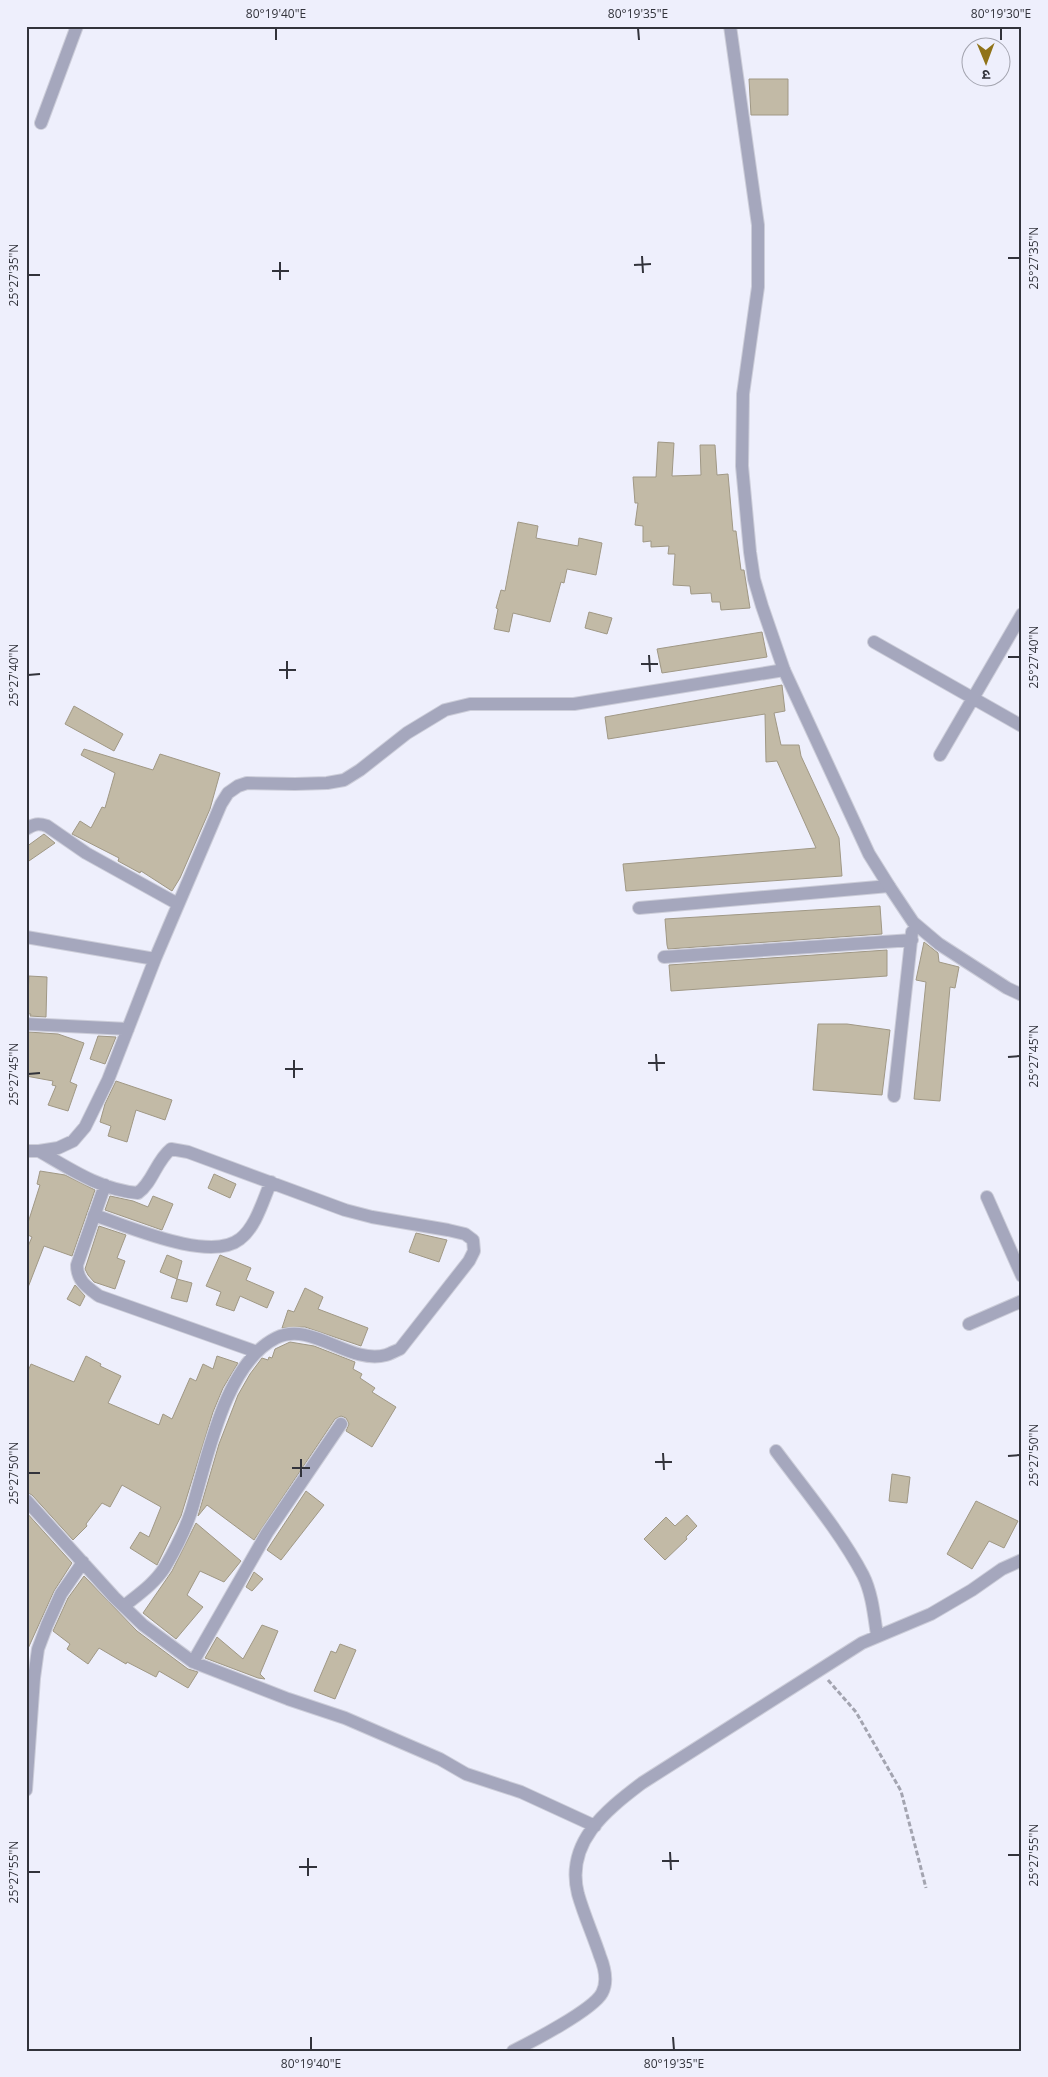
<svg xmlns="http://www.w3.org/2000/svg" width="1048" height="2077" font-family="'Open Sans','Noto Sans Devanagari',sans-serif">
	<rect width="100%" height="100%" fill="#eeeffc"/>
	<path fill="#c2baa6" stroke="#a09885" d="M749,79H788V115H751Z
		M658,442L674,443L672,476L701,475L700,445H715L717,475L728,474L733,531H736L741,570H744L750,608L721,610L720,602H712L711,593L691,594L690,586L673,585L675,554H668L669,546L651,547V541L643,542V526L635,525L638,503H635L633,477H656Z
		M518,522L538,526L536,538L578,546L579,538L602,543L596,575L567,569L564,583L561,582L550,622L513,613L509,632L494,629L498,609L496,608L501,590L505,591Z
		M589,612L612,618L607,634L585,628Z
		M762,632L767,657L662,673L657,649Z
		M782,685L785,711L774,713L781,745H799L801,756L839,838L842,876L626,891L623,864L816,848L777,761L766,762L765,714L608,739L605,717Z
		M74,706L123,734L114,751L65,724Z
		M84,749L153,770L160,754L220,773L210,809L180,878L172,891L141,871L140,873L118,861L119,858L72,834L80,821L91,828L102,807L105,808L115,773L81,755Z
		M44,834L55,843L26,863V847Z
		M880,906L882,934L668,949L667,945L665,919Z
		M924,942L938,953L939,962L959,967L955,988L950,987L940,1101L914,1099L926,982L916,980Z
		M887,950V976L671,991L669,965Z
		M29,976L47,977L46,1017L30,1016L31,1014H27Z
		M818,1024H847L890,1030L882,1095L813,1090Z
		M28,1032L58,1034L84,1043L70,1082L77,1085L68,1111L48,1105L56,1086L52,1085L53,1081L26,1076Z
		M98,1036L116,1037L105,1064L90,1059Z
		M116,1081L172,1100L165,1120L136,1110L127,1142L108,1136L111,1126L100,1122L105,1104Z
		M40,1171L65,1175L95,1190L72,1256L44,1246L27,1290L26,1251L32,1237L26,1234V1229L40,1185L37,1184Z
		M214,1174L236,1184L230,1198L208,1188Z
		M110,1196L133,1201L148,1207L153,1196L173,1204L162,1230L105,1210Z
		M99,1226L126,1235L117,1258L125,1261L115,1289L94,1282L88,1275L85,1269Z
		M416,1233L447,1240L439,1262L409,1252Z
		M167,1255L182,1261L177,1279L160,1272Z
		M220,1255L251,1268L246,1280L274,1292L267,1308L240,1296L234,1311L216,1305L221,1292L206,1286Z
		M177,1279L192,1283L187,1302L171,1298Z
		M75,1285L85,1296L80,1306L67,1299Z
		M305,1288L323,1297L318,1309L368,1328L361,1346L305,1327L282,1328L288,1310L294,1312Z
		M290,1342L314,1346L355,1362L353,1369L362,1374L360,1378L375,1388L372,1392L396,1407L372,1447L346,1431L349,1424L346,1418L341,1416L335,1419L254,1540L207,1505L198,1516L219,1444L238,1395L250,1374L262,1358L268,1360L269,1357L272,1358L275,1349Z
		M86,1356L101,1364L100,1366L121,1376L108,1403L159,1425L163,1414L172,1419L190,1378L196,1381L203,1364L213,1369L217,1356L238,1363L223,1388L213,1412L181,1516L157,1565L130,1548L140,1532L149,1537L161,1507L122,1485L110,1507L102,1503L86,1524L87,1526L73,1540L32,1495L26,1492V1376L31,1364L74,1382Z
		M892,1474L910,1477L907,1503L889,1501Z
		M306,1491L324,1505L281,1560L267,1550Z
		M976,1501L1018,1521L1004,1548L989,1541L972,1569L947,1554Z
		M26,1512L72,1563L54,1591L26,1653Z
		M687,1515L697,1526L686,1537L687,1539L665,1560L644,1539L666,1517L675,1526Z
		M196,1523L241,1561L224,1582L200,1571L187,1595L203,1607L176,1639L143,1613L172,1571Z
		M254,1572L263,1579L252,1591L246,1587Z
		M84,1576L137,1631L188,1669L198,1672L188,1688L159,1671L156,1677L127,1662L126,1664L99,1648L88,1664L67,1649L70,1644L53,1631L68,1598Z
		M262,1625L278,1631L260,1674L265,1679L258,1678L205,1658L217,1637L243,1659Z
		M340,1644L356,1650L335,1699L314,1691L331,1651L336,1653Z"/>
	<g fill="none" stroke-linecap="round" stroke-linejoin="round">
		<defs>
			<path id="minor" d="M41,123L77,26
				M874,642L1022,726
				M940,755L1022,614
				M26,829C34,824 38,823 47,826L86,853L178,904
				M639,908L889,886
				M26,937L155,959
				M664,957L912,940
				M26,1024L128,1029
				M894,1096L912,932
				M26,1151H39L58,1148L73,1141L85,1127L108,1080L155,959L221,804L228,793L238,786L247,783L295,784L327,783L344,780L360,770L407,733L445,710L470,704H574L784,670
				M39,1151C70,1169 101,1190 138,1193C153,1182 156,1161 171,1149L188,1152L345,1210L372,1217L448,1230L465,1234L473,1240L474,1251L469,1261L400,1349C395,1351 390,1354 386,1355C349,1365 311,1320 276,1338C224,1364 207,1461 191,1512C185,1530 175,1550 165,1567C155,1583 139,1594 124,1606
				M105,1185L77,1265C77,1281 87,1287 99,1296L257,1352
				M987,1197L1022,1276
				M94,1215C128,1226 210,1263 240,1239C256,1227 263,1200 271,1182
				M969,1324L1022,1301
				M776,1451C805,1490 841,1533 863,1575C872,1593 874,1615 877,1635
				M26,1500L114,1597L143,1625L193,1662L288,1699L345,1718L440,1759L466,1774L521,1792L595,1826
				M193,1662L267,1533L341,1424
				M26,1790L34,1678L38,1649L47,1625L61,1594L83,1562
				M513,2051C531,2042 593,2010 602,1993C608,1982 604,1966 600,1956C593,1935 584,1915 578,1894C565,1843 605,1811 642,1783L862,1643L931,1614L972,1590L1002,1569L1022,1560"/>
			<path id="tertiary" d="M730,26L758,225V287L743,394L742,466L750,552L754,579L762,606L784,670L869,854L889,886L913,922L939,944L1007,988L1022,995"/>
		</defs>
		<use href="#minor" stroke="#cccdd9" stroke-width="14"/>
		<use href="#tertiary" stroke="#cccdd9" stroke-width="14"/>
		<path stroke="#a3a4b0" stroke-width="3" stroke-dasharray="5 2.5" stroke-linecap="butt" d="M828,1680L856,1712L901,1791L926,1888"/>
		<use href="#minor" stroke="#a5a7bd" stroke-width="12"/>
		<use href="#tertiary" stroke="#a5a7bd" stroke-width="12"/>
	</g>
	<path fill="none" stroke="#32333b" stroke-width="2" d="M276,28V40M638,28L639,40M1001,28V40M642,256L643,273M1008,258H1020M280,262V280M634,265L651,264M272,271H289M28,275H40M649,655L650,672M1008,657H1020M287,661V679M641,664H658M279,670H296M28,675L40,674M656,1054L657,1071M1008,1057L1020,1056M294,1060V1078M648,1063H665M285,1069H303M28,1074L40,1073M663,1453L664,1470M1008,1456L1020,1455M301,1459V1477M655,1462H672M292,1468H310M28,1473H40M670,1852L671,1870M1008,1855H1020M308,1858V1876M662,1861H679M299,1867H317M28,1872H40M311,2037V2050M673,2037L674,2050"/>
	<rect width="1048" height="2077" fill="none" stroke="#eeeffc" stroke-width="55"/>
	<g transform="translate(986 62) rotate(179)"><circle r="24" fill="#eeeffc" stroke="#a3a4af"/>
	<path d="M0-4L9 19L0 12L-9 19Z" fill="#907318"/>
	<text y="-8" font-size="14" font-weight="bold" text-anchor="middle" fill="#32333b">उ</text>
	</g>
	<rect x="28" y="28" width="992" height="2022" fill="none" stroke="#32333b" stroke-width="2"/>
	<g font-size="12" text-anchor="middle" fill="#32333b">
		<text x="276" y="18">80°19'40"E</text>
		<text x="638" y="18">80°19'35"E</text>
		<text x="1001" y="18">80°19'30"E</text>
		<text transform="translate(1034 258) rotate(-90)" y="4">25°27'35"N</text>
		<text transform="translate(14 275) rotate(-90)" y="4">25°27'35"N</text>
		<text transform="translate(1034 657) rotate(-90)" y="4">25°27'40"N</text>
		<text transform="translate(14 675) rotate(-90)" y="4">25°27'40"N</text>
		<text transform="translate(1034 1056) rotate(-90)" y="4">25°27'45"N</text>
		<text transform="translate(14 1074) rotate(-90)" y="4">25°27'45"N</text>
		<text transform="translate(1034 1455) rotate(-90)" y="4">25°27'50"N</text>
		<text transform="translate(14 1473) rotate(-90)" y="4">25°27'50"N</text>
		<text transform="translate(1034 1855) rotate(-90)" y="4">25°27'55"N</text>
		<text transform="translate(14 1872) rotate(-90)" y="4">25°27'55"N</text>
		<text x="311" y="2068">80°19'40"E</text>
		<text x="674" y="2068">80°19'35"E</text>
	</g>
</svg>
